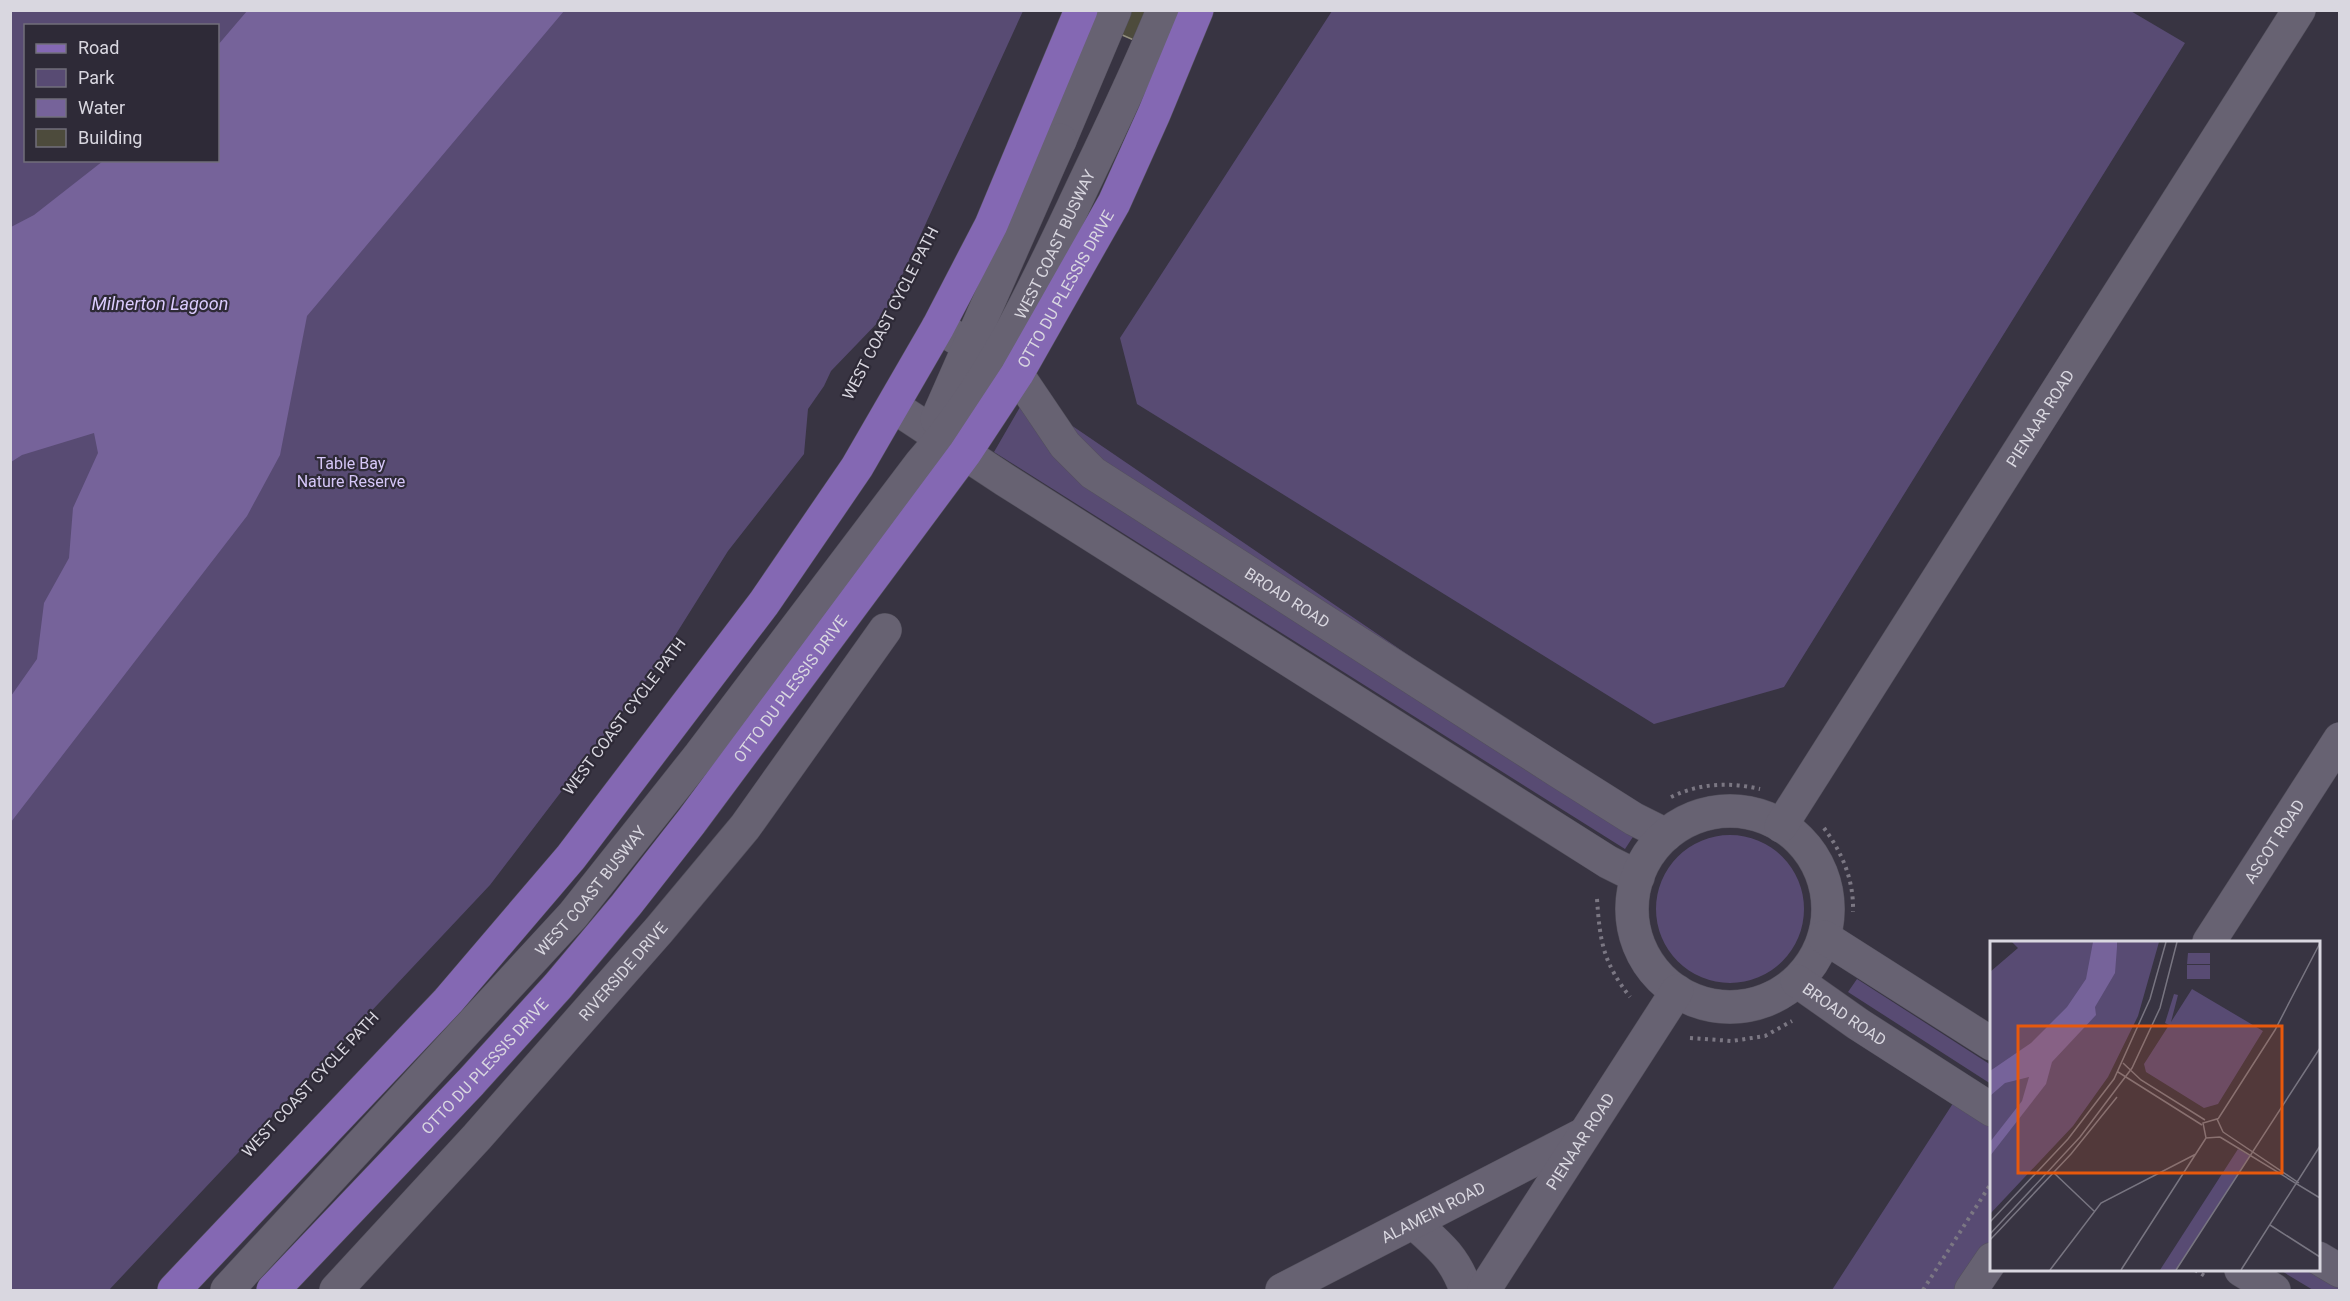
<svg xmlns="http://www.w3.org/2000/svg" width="2350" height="1301" font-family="Roboto,sans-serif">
	<rect width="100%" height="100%" fill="#383442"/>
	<path fill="#584b73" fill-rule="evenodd" d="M2129,10L2185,43L1784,687L1654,724L1137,404L1120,338L1332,11Z
		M10,11H1023L883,317L831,371L824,386L808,409L804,454L728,551L651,674L490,885L109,1290H11ZM26,26H218V160H26Z
		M1027,395L1646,817L1625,849L994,452Z
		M1656 909a74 74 0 1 1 148 0a74 74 0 1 1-148 0Z
		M1857,979L1991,1065V1084L1848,992Z
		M1961,1091L1991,1110V1259L1971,1290H1832Z
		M2280,1270H2312L2339,1287V1290H2313Z"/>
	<path fill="#76639a" d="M247,11H564L307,316L280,455L247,516L11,822V696L37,659L44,603L69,558L73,508L98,453L94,433L22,455L11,462V227L34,215L103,161L218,160V45Z"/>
	<path fill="#4d4b3c" stroke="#93907f" stroke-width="1.5" d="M1130,10H1148L1136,41L1120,34Z"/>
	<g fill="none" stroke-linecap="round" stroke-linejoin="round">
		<defs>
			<g id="minor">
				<path d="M1047,156L1060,140L1115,10"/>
				<path id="s1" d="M938,327L1017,374L1065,445L1093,473L1558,771L1634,819L1666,835"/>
				<path d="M893,406L1005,480L1608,862L1638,877"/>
				<path d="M937,419L1060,140"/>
				<circle cx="1730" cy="909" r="98"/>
				<path id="s2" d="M1781,826L2299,10"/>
				<path d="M1824,937L1992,1044"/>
				<path id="s3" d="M2209,942L2340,739"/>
				<path id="s4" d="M1797,981L1858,1024L1992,1110"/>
				<path d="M1414,1223C1439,1245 1455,1258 1466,1290"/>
				<path d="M2318,1258L2340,1271"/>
				<path d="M2241,1270L2274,1290"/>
				<path id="s5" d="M227,1290L573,915L700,755L921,463C988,388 1031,296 1074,205C1104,141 1136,77 1163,10"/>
				<path id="s6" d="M336,1290L477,1137L659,930L745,827L885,630"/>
				<path id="s7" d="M1282,1290L1582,1135"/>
				<path id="s8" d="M1484,1290L1677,991"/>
				<path d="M1971,1290L1992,1259"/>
			</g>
			<g id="major">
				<path d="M174,1290L448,1001L571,857L764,603L857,467L938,327L991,225L1081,10"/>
				<path id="s9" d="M273,1290L471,1082L558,986L626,905L691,822L965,453L1017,374L1114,203L1154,114L1197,10"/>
			</g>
		</defs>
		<use href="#minor" stroke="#53505c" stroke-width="34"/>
		<use href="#major" stroke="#53505c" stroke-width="34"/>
		<path stroke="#7b7783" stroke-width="4" stroke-dasharray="3 4.5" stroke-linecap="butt" d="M1671,797C1700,783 1729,782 1760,789
			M1824,828C1843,854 1854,881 1853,912
			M1597,899C1600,942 1603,962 1630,997
			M1690,1038L1732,1041L1765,1036L1792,1021
			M2195,1270L2205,1276
			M1923,1290L1992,1182"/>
		<use href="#minor" stroke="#676272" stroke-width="33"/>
		<use href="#major" stroke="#8468b3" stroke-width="33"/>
	</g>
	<g text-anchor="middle" stroke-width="4.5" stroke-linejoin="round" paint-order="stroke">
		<g font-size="16" fill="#d9d7e0" stroke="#2e2a37">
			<text dy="6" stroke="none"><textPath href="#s5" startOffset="1338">WEST COAST BUSWAY</textPath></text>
			<text dy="6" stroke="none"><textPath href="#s9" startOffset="1280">OTTO DU PLESSIS DRIVE</textPath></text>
			<text transform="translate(890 313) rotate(-63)" y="6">WEST COAST CYCLE PATH</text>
			<text dy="6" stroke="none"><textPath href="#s2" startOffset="483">PIENAAR ROAD</textPath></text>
			<text dy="6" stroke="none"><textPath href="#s1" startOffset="448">BROAD ROAD</textPath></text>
			<text dy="6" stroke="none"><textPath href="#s9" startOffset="794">OTTO DU PLESSIS DRIVE</textPath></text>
			<text transform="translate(624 716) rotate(-53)" y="6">WEST COAST CYCLE PATH</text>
			<text dy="6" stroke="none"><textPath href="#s3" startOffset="120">ASCOT ROAD</textPath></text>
			<text dy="6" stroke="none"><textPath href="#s5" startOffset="540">WEST COAST BUSWAY</textPath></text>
			<text dy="6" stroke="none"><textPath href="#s6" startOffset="429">RIVERSIDE DRIVE</textPath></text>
			<text dy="6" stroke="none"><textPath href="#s4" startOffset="58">BROAD ROAD</textPath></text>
			<text dy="6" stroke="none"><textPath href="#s9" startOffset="308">OTTO DU PLESSIS DRIVE</textPath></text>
			<text transform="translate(310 1084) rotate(-47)" y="6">WEST COAST CYCLE PATH</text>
			<text dy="6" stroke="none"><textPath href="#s8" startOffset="177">PIENAAR ROAD</textPath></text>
			<text dy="6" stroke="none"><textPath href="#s7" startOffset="170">ALAMEIN ROAD</textPath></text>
		</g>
		<g font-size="16" fill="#d6c7f8" stroke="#2e2a37">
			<text x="351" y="469">Table Bay<tspan x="351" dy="18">Nature Reserve</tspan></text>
		</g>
		<g font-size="18" font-style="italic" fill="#dbccfe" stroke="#2e2a37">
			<text x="160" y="310">Milnerton Lagoon</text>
		</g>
	</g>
	<g transform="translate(1990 941)">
		<rect width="330" height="330" fill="#383442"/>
		<path d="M22,1H169L148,75L118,136L83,185L0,273V31L28,7ZM198,12H220V23H197ZM197,24H220V38H197ZM202,48L273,90L228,163L214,167L156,131L154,123L179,84L175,82L184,53L188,54L181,81ZM248,208L260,215L186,329H170Z" fill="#584b73"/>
		<path d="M103,1H127V6L125,32L105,66L106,74L62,121L56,143L0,215V201L32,160L39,136L15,142L0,155V130L41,102L77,66L96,38Z" fill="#76639a"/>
		<path fill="none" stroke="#787581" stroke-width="1.5" d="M133,122L151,139L215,179M128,131L212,184M228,178L285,89L330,2M233,191L309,242M230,196L330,257M230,196L216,197L213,182L227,178L233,191M64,232L104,270M0,281L78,198L124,138L160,58L176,1M280,284L330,316M0,293L90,196L142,127L170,67L187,1M0,299L81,213L127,156M60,329L111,262L206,213M131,329L216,197M186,329L330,107M251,329L330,205"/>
		<path fill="#e8590c" fill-opacity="0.15" stroke="#e8590c" stroke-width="3" d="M28,85H292V232H28Z"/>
		<rect width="330" height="330" fill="none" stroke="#d9d7e0" stroke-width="3"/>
	</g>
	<rect width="2350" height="1301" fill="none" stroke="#d9d7e0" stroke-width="24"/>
	<rect x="24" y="24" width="195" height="138" fill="#2e2a37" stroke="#726f7b" stroke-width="1.5"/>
	<rect x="36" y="44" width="30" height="9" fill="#8468b3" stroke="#726f7b" stroke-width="1.5"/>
	<text x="78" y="54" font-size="18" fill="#d9d7e0">Road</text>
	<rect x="36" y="69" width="30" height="18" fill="#584b73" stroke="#726f7b" stroke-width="1.5"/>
	<text x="78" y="84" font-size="18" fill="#d9d7e0">Park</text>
	<rect x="36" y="99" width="30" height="18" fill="#76639a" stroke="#726f7b" stroke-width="1.5"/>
	<text x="78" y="114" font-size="18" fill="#d9d7e0">Water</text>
	<rect x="36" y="129" width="30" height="18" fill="#4d4b3c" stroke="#726f7b" stroke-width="1.5"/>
	<text x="78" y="144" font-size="18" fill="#d9d7e0">Building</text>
</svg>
